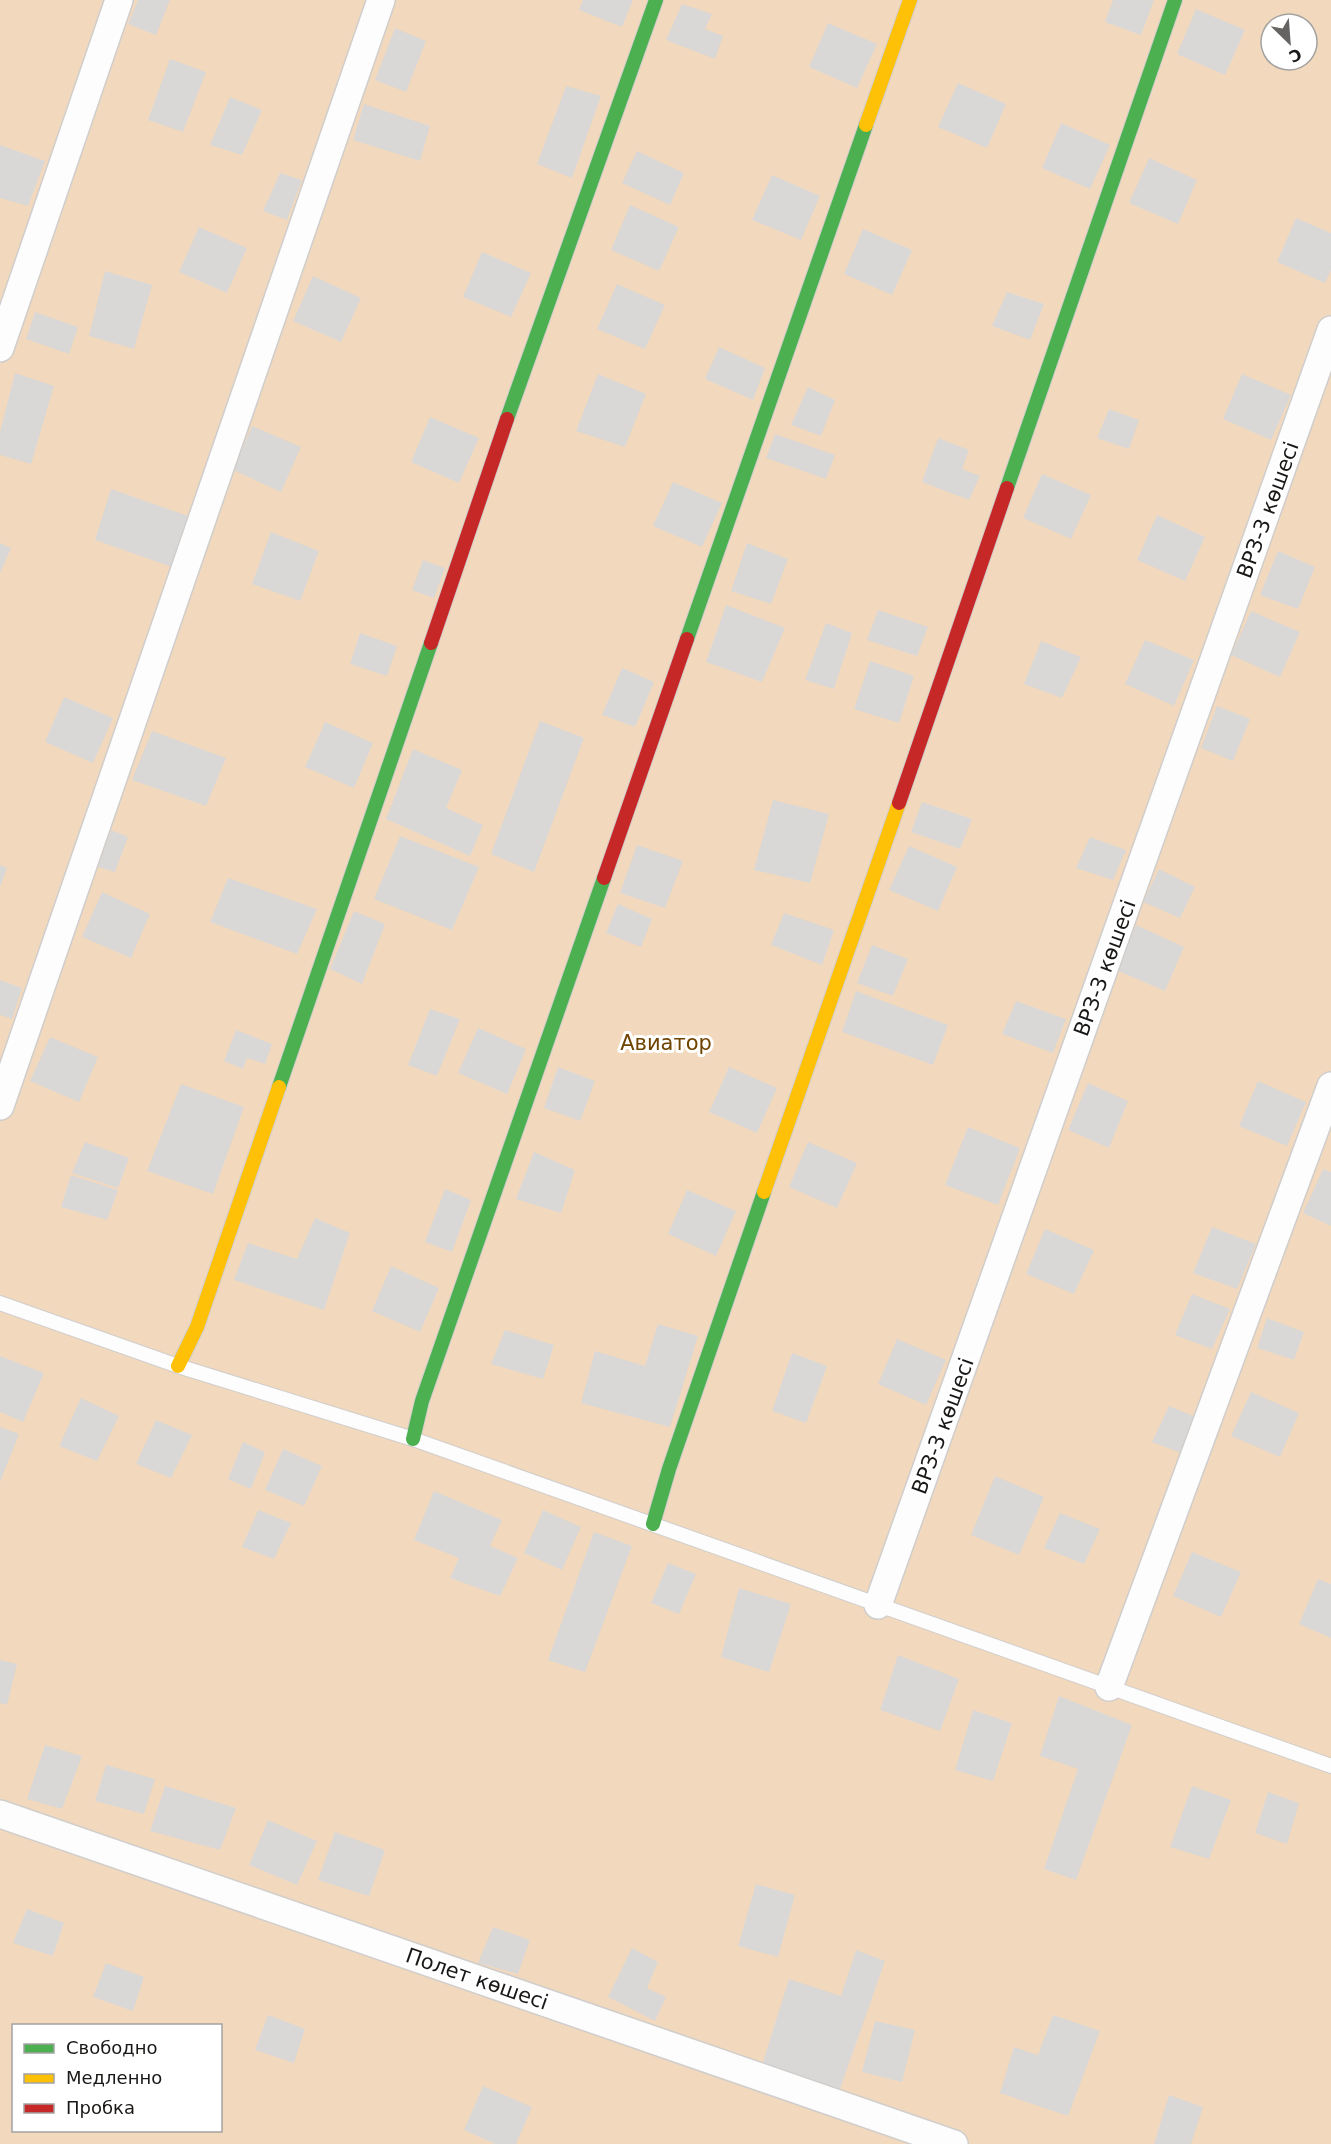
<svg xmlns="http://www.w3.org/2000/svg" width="1331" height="2144" font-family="'DejaVu Sans',sans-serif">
	<rect width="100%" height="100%" fill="#f4f2ef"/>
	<path fill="#f2d8bc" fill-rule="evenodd" d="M0,0H1331V2144H0ZM1271,24H1307V60H1271ZM14,2026H220V2130H14Z"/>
	<path fill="#dad8d6" d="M138,0H170L156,35L128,24Z
		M583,0H633L622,27L579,10Z
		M1113,0H1154L1141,35L1105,22Z
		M682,4L712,14L705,29L723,36L715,59L666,40Z
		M1196,9L1245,30L1225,75L1177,54Z
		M828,23L877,44L857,88L809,67Z
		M395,28L426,41L406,92L375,80Z
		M170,59L206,72L183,132L148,120Z
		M958,83L1006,104L987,148L938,127Z
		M566,86L601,96L572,178L537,164Z
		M230,97L262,110L242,155L210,145Z
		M364,104L430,126L420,161L353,140Z
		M1061,123L1110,145L1090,189L1042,168Z
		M0,145L45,161L28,206L0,198Z
		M637,151L684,173L670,205L622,183Z
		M1149,158L1197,180L1178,224L1129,203Z
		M280,173L302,180L287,220L263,211Z
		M772,175L820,196L801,240L752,220Z
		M630,205L679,227L659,271L611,250Z
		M1296,218L1331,233V270L1325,283L1277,262Z
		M199,227L247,248L227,293L179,272Z
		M863,229L912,250L892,295L844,274Z
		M482,252L531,273L511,317L463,297Z
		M105,271L152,285L134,349L89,336Z
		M313,276L361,298L341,342L293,321Z
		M617,284L665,305L645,349L597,329Z
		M1007,292L1044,304L1030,340L992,326Z
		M35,312L78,327L69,354L26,339Z
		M719,347L765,368L753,400L705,379Z
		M15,373L54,386L31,464L0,455V432Z
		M598,374L646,394L625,447L576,431Z
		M1242,374L1291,395L1271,440L1223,419Z
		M808,387L835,400L821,436L791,425Z
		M1109,409L1139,420L1129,449L1097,438Z
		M430,417L479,438L459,483L411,462Z
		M252,426L301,447L281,492L233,470Z
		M775,434L835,455L826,479L766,458Z
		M938,438L969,450L962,469L980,476L969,500L922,482Z
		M1042,474L1091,495L1071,539L1023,518Z
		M673,482L722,503L702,547L653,526Z
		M111,489L191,517L172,567L95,540Z
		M1157,515L1205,537L1185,581L1137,560Z
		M271,532L319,551L300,601L252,584Z
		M0,543L11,548L0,573Z
		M747,543L788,559L771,604L731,591Z
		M1278,551L1315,567L1298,609L1260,595Z
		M423,560L445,568L434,598L412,590Z
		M726,605L785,628L762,682L706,662Z
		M878,610L928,627L917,656L867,640Z
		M1251,611L1300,632L1280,677L1231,655Z
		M826,623L852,633L834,689L805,680Z
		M360,633L397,646L387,676L350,664Z
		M1145,640L1194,660L1174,706L1125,684Z
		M1041,641L1081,657L1062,698L1024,684Z
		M870,661L914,676L899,723L854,709Z
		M622,668L654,682L635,727L602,715Z
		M64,697L113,718L93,763L45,742Z
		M1217,706L1250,719L1233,761L1201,748Z
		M540,721L584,738L534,872L491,854Z
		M325,722L373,743L354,788L305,767Z
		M152,731L226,758L206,806L132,780Z
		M413,749L462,770L446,808L483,825L470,856L386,819Z
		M773,800L829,814L810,883L754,870Z
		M922,802L972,819L960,849L911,832Z
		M111,830L128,837L115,872L98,867Z
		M400,836L479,867L452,930L374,899Z
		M1090,837L1126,850L1113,880L1076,868Z
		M637,845L683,861L665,908L620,893Z
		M909,846L957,867L938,911L889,890Z
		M0,865L7,868L0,887Z
		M1159,869L1195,887L1180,918L1143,902Z
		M228,878L317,909L297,954L210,922Z
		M102,892L150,914L131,958L82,937Z
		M618,904L652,919L641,947L606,933Z
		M354,911L385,924L362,984L330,969Z
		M784,913L834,930L822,965L771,945Z
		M1136,925L1184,947L1165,991L1116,970Z
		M872,945L908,959L893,996L857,983Z
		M0,980L22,988L12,1019L0,1015Z
		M856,991L948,1025L933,1065L842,1032Z
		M1016,1001L1066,1019L1053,1053L1002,1034Z
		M430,1009L460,1019L437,1076L408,1065Z
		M478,1028L526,1049L507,1094L458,1073Z
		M236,1030L272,1044L265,1064L247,1058L243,1069L224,1061Z
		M50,1037L98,1057L79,1102L30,1081Z
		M558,1067L595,1081L580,1121L544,1108Z
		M729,1067L777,1088L757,1133L709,1112Z
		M1258,1081L1306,1102L1287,1146L1239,1126Z
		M1088,1083L1128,1101L1109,1148L1068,1130Z
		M181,1084L244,1107L213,1194L147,1171Z
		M968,1127L1020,1148L998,1205L945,1185Z
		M85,1142L129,1158L118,1188L72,1173Z
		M808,1142L857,1163L837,1208L789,1187Z
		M534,1152L575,1170L561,1213L516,1199Z
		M1323,1169L1331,1172V1226L1303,1213Z
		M71,1175L118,1190L107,1220L61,1207Z
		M445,1189L471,1200L452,1252L425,1242Z
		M687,1190L736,1211L716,1256L668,1234Z
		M315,1218L350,1233L324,1310L234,1280L248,1243L297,1259Z
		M1212,1227L1256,1244L1237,1289L1193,1273Z
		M1045,1229L1094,1250L1074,1294L1026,1274Z
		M391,1266L439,1288L420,1332L372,1311Z
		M1192,1294L1230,1309L1212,1349L1175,1335Z
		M1267,1318L1304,1332L1294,1360L1257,1348Z
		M658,1324L698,1336L670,1427L581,1403L595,1351L645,1366Z
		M505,1330L554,1345L543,1379L491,1364Z
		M897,1339L946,1360L926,1405L878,1384Z
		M792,1353L827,1366L806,1423L772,1411Z
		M0,1356L44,1373L23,1422L0,1412Z
		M1251,1392L1299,1413L1280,1457L1231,1436Z
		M81,1398L119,1416L97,1461L59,1446Z
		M1169,1406L1196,1417L1181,1453L1152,1442Z
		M156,1420L192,1435L171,1478L136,1464Z
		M0,1427L19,1434L0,1482Z
		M243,1442L265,1452L251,1489L228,1479Z
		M283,1449L322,1466L304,1506L265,1490Z
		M995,1476L1044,1497L1019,1555L971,1535Z
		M434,1491L502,1520L490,1546L518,1558L500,1596L450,1578L459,1558L414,1540Z
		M258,1510L291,1523L274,1559L242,1547Z
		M543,1510L581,1527L562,1570L524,1553Z
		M1060,1513L1100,1529L1084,1564L1044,1548Z
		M594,1532L632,1546L585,1672L548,1660Z
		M1192,1552L1241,1572L1221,1617L1173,1596Z
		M668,1563L696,1574L679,1614L651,1603Z
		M1318,1579L1331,1584V1638L1299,1624Z
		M739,1588L791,1604L769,1672L721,1657Z
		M898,1655L959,1679L940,1731L880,1710Z
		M0,1660L17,1664L7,1705L0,1703Z
		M1059,1696L1132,1725L1076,1880L1044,1869L1078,1769L1040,1756Z
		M973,1710L1012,1723L993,1781L955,1770Z
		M45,1745L82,1756L62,1809L27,1799Z
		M106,1765L155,1779L144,1814L95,1801Z
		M165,1786L236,1808L220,1850L150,1831Z
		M1192,1786L1231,1800L1209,1859L1170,1847Z
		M1268,1792L1299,1803L1287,1844L1255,1833Z
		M268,1820L317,1841L297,1885L249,1865Z
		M335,1832L385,1850L369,1896L318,1880Z
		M756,1884L795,1895L778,1957L738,1946Z
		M27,1909L64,1923L53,1956L13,1943Z
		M493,1927L530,1940L518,1974L478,1963Z
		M632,1948L658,1962L647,1988L666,1997L655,2021L608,1997Z
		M856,1950L885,1961L840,2089L762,2065L789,1979L841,1996Z
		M106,1963L144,1977L133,2011L93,1997Z
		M268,2015L305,2029L294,2063L255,2050Z
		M1053,2015L1100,2031L1068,2116L1000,2093L1014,2047L1038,2055Z
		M875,2021L915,2030L902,2082L862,2072Z
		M483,2086L532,2107L516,2144H495L464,2130Z
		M1169,2095L1203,2107L1191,2144H1154Z"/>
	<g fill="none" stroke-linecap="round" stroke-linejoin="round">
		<defs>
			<path id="lane" d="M0,1303L178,1366L413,1439L1331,1766"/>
			<path id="street" d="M0,348L119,0
				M0,1106L381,0
				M878,1605L1331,330
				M1109,1687L1331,1086
				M0,1814L954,2144"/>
			<path id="fast" d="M507,419L656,0
				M1007,488L1175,0
				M687,639L866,125
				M279,1087L431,643
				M413,1439L422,1401L604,878
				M653,1524L669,1469L764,1192"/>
			<path id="slow" d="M866,125L910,0
				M764,1192L899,803
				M178,1366L197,1327L279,1087"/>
			<path id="jam" d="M431,643L507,419
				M899,803L1007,488
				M604,878L687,639"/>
		</defs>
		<use href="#lane" stroke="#d0cecc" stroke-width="16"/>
		<use href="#street" stroke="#d0cecc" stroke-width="30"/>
		<use href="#fast" stroke="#d0cecc" stroke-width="16"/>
		<use href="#slow" stroke="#d0cecc" stroke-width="16"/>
		<use href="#jam" stroke="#d0cecc" stroke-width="16"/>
		<use href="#lane" stroke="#fdfdfd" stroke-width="14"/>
		<use href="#street" stroke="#fdfdfd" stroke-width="27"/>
		<use href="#fast" stroke="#4caf50" stroke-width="14"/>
		<use href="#slow" stroke="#ffc107" stroke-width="14"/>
		<use href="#jam" stroke="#c62828" stroke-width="14"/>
	</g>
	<g text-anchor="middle" stroke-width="6" stroke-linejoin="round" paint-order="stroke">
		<g font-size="21" fill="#1a1816" stroke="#fff">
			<text transform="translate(1268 510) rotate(-70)" y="7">ВРЗ-3 көшесі</text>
			<text transform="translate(1105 968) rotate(-70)" y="7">ВРЗ-3 көшесі</text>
			<text transform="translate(943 1426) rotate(-70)" y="7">ВРЗ-3 көшесі</text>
			<text transform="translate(477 1979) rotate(19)" y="7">Полет көшесі</text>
		</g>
		<g font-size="21" fill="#6f4300" stroke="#fff">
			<text x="666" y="1050">Авиатор</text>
		</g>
	</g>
	<rect x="12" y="2024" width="210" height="108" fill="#ffffff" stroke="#a3a3a2" stroke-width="1.5"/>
	<rect x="24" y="2044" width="30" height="9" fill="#4caf50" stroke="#a3a3a2" stroke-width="1.5"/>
	<text x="66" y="2054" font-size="18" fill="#1a1816">Свободно</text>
	<rect x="24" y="2074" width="30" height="9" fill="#ffc107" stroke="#a3a3a2" stroke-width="1.5"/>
	<text x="66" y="2084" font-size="18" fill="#1a1816">Медленно</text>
	<rect x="24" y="2104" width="30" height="9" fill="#c62828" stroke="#a3a3a2" stroke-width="1.5"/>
	<text x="66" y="2114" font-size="18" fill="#1a1816">Пробка</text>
	<g transform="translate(1289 42) rotate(155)"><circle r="28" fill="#ffffff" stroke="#a3a3a2" stroke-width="1.5"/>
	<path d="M0-4.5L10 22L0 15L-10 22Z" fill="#666462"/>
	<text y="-9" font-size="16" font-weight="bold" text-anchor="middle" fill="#1a1816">С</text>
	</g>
</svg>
